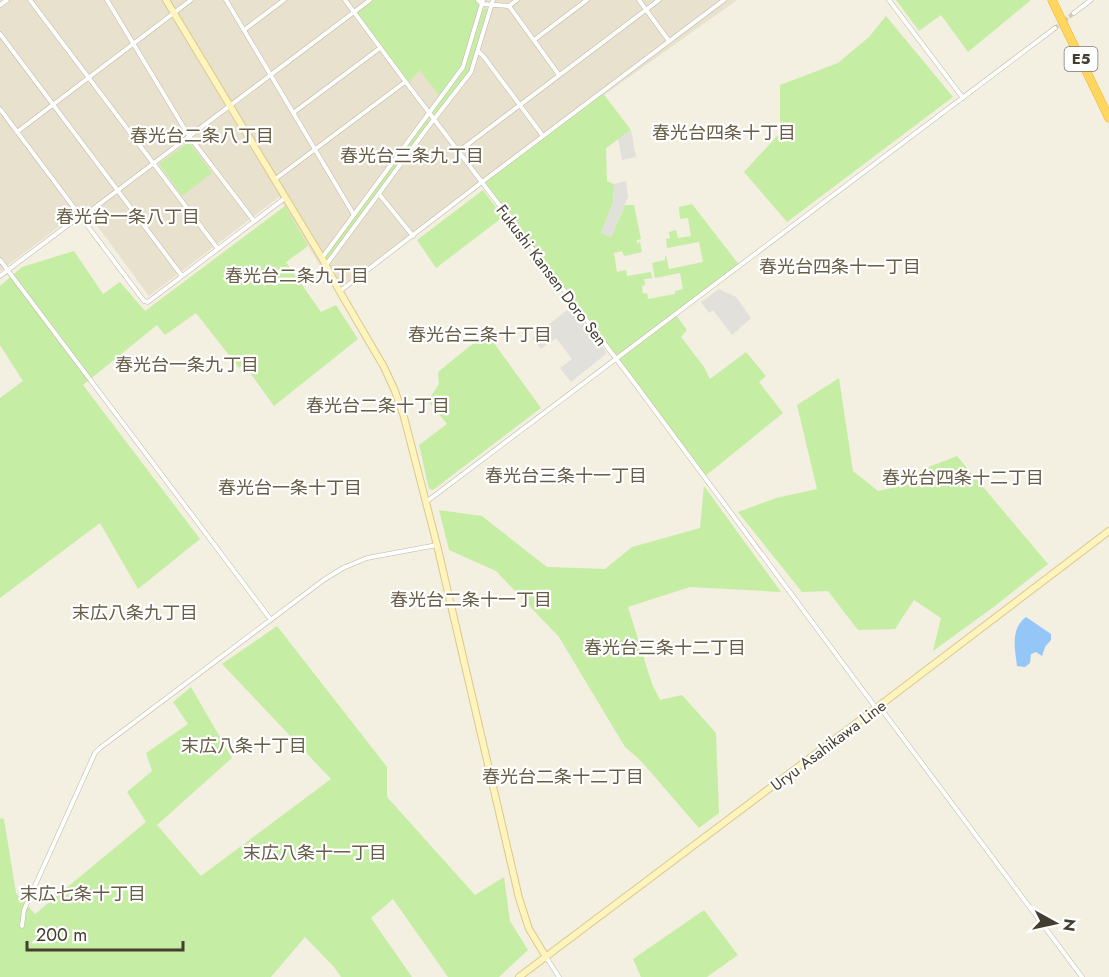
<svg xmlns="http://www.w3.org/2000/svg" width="1109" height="977" font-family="Jost,'Noto Sans JP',sans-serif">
	<rect width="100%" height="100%" fill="#f3efe1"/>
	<path fill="#e7e1ce" d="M0,0H737L482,182L335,291L279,197L149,296L84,208L0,271Z"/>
	<path fill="#c6eda4" d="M370,0H478L482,4L463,67L441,97L419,70L408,85L354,12Z
		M896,0H1031L968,52L941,15L919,31Z
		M485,9L489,12L470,71L435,116L433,111L465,69L483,10Z
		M886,16L953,97L787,222L744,172L780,133V85L838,63L869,37Z
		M602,92L631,130L606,148L607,181L614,184L613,203L601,233L611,237L625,205H634L641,239L637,240V243L640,242L642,252L624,256L622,251L614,253L617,272L626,270L627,276L651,272L652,278L644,279L645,285L642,286L643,294L647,293L648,299L675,294V291L683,289L680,273L655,278L652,263L665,260V256L666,255L669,269L703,262L699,242L667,248L666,239L670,238L669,232L676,230L678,238L691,236L688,218L680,219L679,207L692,204L740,266L676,315L687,330L681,337L704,367L710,379L746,352L766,376L759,382L783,413L704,477L482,182Z
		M428,120L430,122L327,262L325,257L426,121Z
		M189,142L212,173L182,196L159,164Z
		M483,190L503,217L436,268L417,240Z
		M285,206L308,246L286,262L321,312L336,305L358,339L274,406L243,363L239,368L196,313L165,335L157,325L83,385L200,539L138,589L100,523L0,598V398L23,381L0,345V286L22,267L74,251L103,294L120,282L145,311Z
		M488,335L541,408L433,490L429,489L419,445L447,424L428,401L439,384L438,372L470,346Z
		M839,378L853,471L878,491L916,483L926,468L957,456L1048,564L995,606L933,651L941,618L914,600L895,629L858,630L828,591L802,592L738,512L776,498L817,489L797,405Z
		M704,486L781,592L690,587L628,607L652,684L660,700L682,695L716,733L719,813L699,828L641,761L625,747L559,637L496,571L449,550L439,510L482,516L547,567L605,569L632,547L700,528Z
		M277,626L387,767V797L475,895L504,877L510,921L528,950L499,977H448L393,899L371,918L412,977H341L334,967L305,937L271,977H0V818L4,819L16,893L35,914L146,822L127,792L152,771L146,753L188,724L173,702L191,687L232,758L157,825L201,876L331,779L222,664Z
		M704,910L738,955L707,977H641L633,959Z"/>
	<path fill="#e2e0da" d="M631,130L636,157L622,160L618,139Z
		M626,181L628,197L611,237L601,233L613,203L614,184Z
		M719,289L736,297L751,318L732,335L713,310L709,313L701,302Z
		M571,307L607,353L571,382L560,368L572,359L556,338L541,349L532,338Z"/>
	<path fill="#94c7f8" d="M1026,617L1051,634V640L1045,647L1042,656L1036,652L1031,654L1030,663L1025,667L1017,666C1015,649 1010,629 1026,617Z"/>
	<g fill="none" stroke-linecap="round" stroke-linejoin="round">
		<path stroke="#d0ccbe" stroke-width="4" stroke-dasharray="4 2" stroke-linecap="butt" d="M1055,28L1074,13"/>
		<defs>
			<path id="street" d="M30,0L218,249
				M107,0L189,136L254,221
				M226,0L354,215
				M345,0L408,85L630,377L876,708
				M478,0L482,4L509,6L517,0
				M639,0L669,41
				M889,0L963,98
				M0,5L7,0
				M509,6L559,75
				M1074,13L1091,0
				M244,30L284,0
				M0,34L182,276
				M534,40L587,0
				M478,51L484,57L543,136
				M0,109L144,301L148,302L285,198
				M293,113L380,48
				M17,132L191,0
				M459,151L659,0
				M274,180L405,82
				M379,194L413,236
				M81,218L370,0
				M322,258L463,67L483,0
				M0,260L271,620
				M326,265L428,127L471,72L493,0
				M0,276L80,216
				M340,291L482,182L724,0
				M426,502L1055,28
				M879,706L1082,977
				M22,926L24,910L95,753L100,748L325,579L343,568L367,558L437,545
				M546,957L559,977"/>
			<path id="secondary" d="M166,0L322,258L340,292L384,367L395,391L404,417L437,545L519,898L529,929L546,957
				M519,977L879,706L1109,531"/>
			<path id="highway" d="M1052,0L1109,118"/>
		</defs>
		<use href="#street" stroke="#beb7a3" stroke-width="5"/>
		<use href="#secondary" stroke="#d8ca8a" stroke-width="8"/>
		<use href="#highway" stroke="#eeb31f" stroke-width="9"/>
		<use href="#street" stroke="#fff" stroke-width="4"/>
		<use href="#secondary" stroke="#fff4be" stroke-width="6"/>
		<use href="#highway" stroke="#ffd65f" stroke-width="8"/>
	</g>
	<g text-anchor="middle" stroke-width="4.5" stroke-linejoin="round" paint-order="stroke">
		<rect fill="#fff" stroke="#7c786f" stroke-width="1.5" x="1064.5" y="47" width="33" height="24" rx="4.5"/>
		<g font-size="15" font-weight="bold" fill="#443e31">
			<text x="1081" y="64">E5</text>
		</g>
		<g font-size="16" fill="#443e31" stroke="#fff">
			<text transform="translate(552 275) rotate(53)" y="6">Fukushi Kansen Doro Sen</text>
			<text transform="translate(828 745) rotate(-37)" y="6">Uryu Asahikawa Line</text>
		</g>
		<g font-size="18" fill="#685e47" stroke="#fff">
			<text x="724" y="139">春光台四条十丁目</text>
			<text x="202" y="142">春光台二条八丁目</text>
			<text x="412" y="162">春光台三条九丁目</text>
			<text x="128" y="223">春光台一条八丁目</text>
			<text x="840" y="273">春光台四条十一丁目</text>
			<text x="297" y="282">春光台二条九丁目</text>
			<text x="480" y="341">春光台三条十丁目</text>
			<text x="187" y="371">春光台一条九丁目</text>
			<text x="378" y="412">春光台二条十丁目</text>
			<text x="566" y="482">春光台三条十一丁目</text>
			<text x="963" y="484">春光台四条十二丁目</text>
			<text x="290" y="494">春光台一条十丁目</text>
			<text x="471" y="606">春光台二条十一丁目</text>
			<text x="135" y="619">末広八条九丁目</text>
			<text x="665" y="654">春光台三条十二丁目</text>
			<text x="244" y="752">末広八条十丁目</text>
			<text x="563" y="783">春光台二条十二丁目</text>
			<text x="315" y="859">末広八条十一丁目</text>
			<text x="83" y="900">末広七条十丁目</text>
		</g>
	</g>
	<g transform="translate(1055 923) rotate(98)" stroke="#ffffff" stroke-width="4.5" paint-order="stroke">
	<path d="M0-4.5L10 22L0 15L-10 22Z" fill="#443e31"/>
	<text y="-9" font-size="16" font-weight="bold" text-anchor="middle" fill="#443e31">N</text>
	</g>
	<path d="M27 941v9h156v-9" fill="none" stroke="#443e31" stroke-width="3"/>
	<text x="36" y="941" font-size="18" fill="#443e31" stroke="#ffffff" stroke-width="4.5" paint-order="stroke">200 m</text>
</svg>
